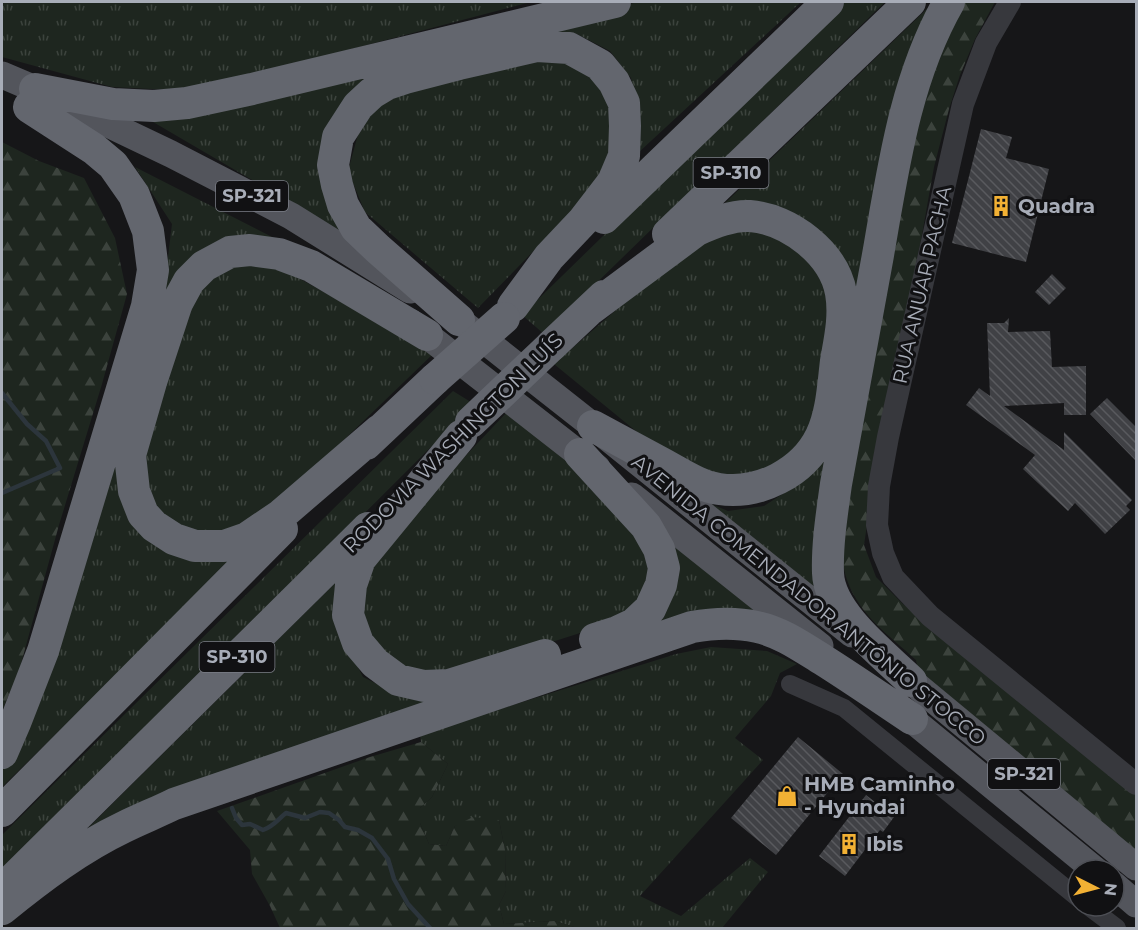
<svg xmlns="http://www.w3.org/2000/svg" width="1138" height="930" font-family="Montserrat,sans-serif">
	<defs>
		<pattern id="grass-tufts" width="24" height="20" patternUnits="userSpaceOnUse" patternTransform="scale(1.5)"><rect width="24" height="20" fill="#1e261f"/><path d="M3 7l-1-3M5 7V3M7 7l1-3M15 17l-1-3M17 17v-4M19 17l1-3" fill="none" stroke="#3c433d"/></pattern>
		<pattern id="forest-firs" width="22" height="20" patternUnits="userSpaceOnUse" patternTransform="scale(1.5)"><rect width="22" height="20" fill="#1e261f"/><path d="M5 1l3.5 6h-7zM16 11l3.5 6h-7z" fill="#3c433d"/></pattern>
		<pattern id="building-back-hatch" width="6" height="6" patternUnits="userSpaceOnUse" patternTransform="scale(1.5)"><rect width="6" height="6" fill="#404145"/><path d="M-1 5l2 2M0 0l6 6M5-1l2 2" fill="none" stroke="#595a5e"/></pattern>
	</defs>
	<rect width="100%" height="100%" fill="#161618"/>
	<path fill="url(#grass-tufts)" d="M2,2H531L191,91L112,87L2,57Z
		M638,2H801L638,153L639,119L631,78L610,51L577,34L538,33L335,119L343,233L148,119Z
		M843,2H885L544,334L522,315Z
		M934,2L823,604L694,497L728,511L764,506L795,486L822,458L832,252L722,206Z
		M554,50L594,62L622,124L594,189L478,308L365,212L348,171L362,120L394,88Z
		M135,167L278,240L174,285L134,514L239,554L2,787V770L7,762L165,282L172,224Z
		M738,224L773,229L830,280L835,323L806,447L738,483L664,454L554,364L699,238Z
		M236,259L269,263L302,280L434,353L267,514L244,530L195,537L153,512L137,458L184,303Z
		M453,391L474,404L2,875V835Z
		M509,410L582,470L653,558L647,595L627,618L464,670L432,676L398,669L361,622L363,585L384,542Z
		M665,534L779,623L735,615L84,832L336,582L344,640L363,677L395,693L433,698L627,637Z
		M711,647L767,651L797,664L780,673L771,696L735,738L763,760L640,896L681,916L750,858L768,872L722,928H578L554,921L504,924L499,905L506,891L505,850L499,820L455,826L446,846L429,844L420,823V808L432,797L448,764L421,742L420,734L676,654Z"/>
	<path fill="url(#forest-firs)" d="M957,2H995L975,39L960,75L949,109L934,167L921,240L882,424L864,545L876,577L902,603L1136,793V860L918,670L916,660C889,635 860,616 847,580C842,566 842,549 841,534L921,92Z
		M2,142L39,161L84,178L115,238L127,294L102,384L59,525L19,671L2,711V616L3,604L2,600Z
		M421,742L448,764L432,797L420,808V823L429,844L446,846L455,826L473,817L499,820L505,850L506,891L499,905L504,924L554,921L578,928H280L270,906L252,874L250,850L217,811L370,757Z"/>
	<g fill="none" stroke-linecap="round" stroke-linejoin="round">
		<path stroke="#2c353c" stroke-width="4.5" d="M2,393L27,424L46,441L60,468L2,493
			M232,808L236,818L242,825L250,824L263,830C274,826 277,820 286,813L305,818L320,812L329,813L339,820L345,827L358,830L372,838L388,859L394,879L408,904L430,928"/>
	</g>
	<path fill="url(#building-back-hatch)" d="M981,129L1012,137L1006,158L1049,169L1026,262L952,243Z
		M1052,274L1066,288L1049,305L1035,292Z
		M1009,318L1008,332L1050,331L1052,367L1086,366V415H1064V403L1004,406L1064,450V432L1132,500L1126,506L1130,510L1105,534L1075,503L1068,511L1023,469L1035,455L966,405L979,388L990,396L987,323H1004Z
		M1107,398L1137,428V462L1090,414Z
		M798,737L843,774L776,855L731,818Z
		M866,795L894,817L883,832L880,830L845,876L819,856Z"/>
	<g fill="none" stroke-linecap="round" stroke-linejoin="round">
		<path stroke="#37383d" stroke-width="18" d="M790,684L844,708L1078,898
			M1088,906L1117,928"/>
		<path stroke="#37383d" stroke-width="22" d="M1010,2L986,43L963,104L888,437L879,486L877,525L883,553L893,577L930,616L1136,784"/>
		<path stroke="#53555c" stroke-width="27" d="M2,75L35,89L171,154L291,216L410,290
			M410,322L597,468
			M465,325L593,426L852,634
			M632,496L820,646
			M894,667L1136,867
			M894,705L1095,870
			M1114,885L1136,904"/>
		<path stroke="#63666e" stroke-width="32" d="M35,89L113,104L154,106L187,103L252,89L615,2
			M604,218L828,2
			M668,234L910,2
			M588,311L697,230C713,223 732,215 750,216C789,219 834,253 841,293C845,316 840,338 836,361C833,385 832,413 821,436C803,473 759,495 719,489C699,486 682,474 665,465C641,452 617,439 593,426
			M459,320L378,249L356,228L343,205L337,185L333,165L338,137L358,106L372,93L387,84L405,78L459,64L537,46L569,48L600,65L614,82L624,103L625,126L624,156L613,182L583,221L549,257L513,306
			M552,345L604,296
			M380,430L281,515L247,538L224,546H195L174,539L154,526L143,514L134,491L130,455L151,382L177,303L189,281L204,266L230,252L250,250L279,254L311,266L427,335
			M461,436L360,559L351,585L348,615L358,643L375,663L398,680L424,686L449,685L545,655
			M366,444L435,379
			M580,454L646,526L659,549L664,568L661,585L650,609L634,624L617,632L595,639
			M911,681C884,655 829,613 828,573C827,544 832,513 836,484C850,408 864,332 878,255C893,169 905,79 949,2
			M2,753L15,723L43,651L147,306L153,270L148,231L134,195L113,165L94,149L29,107
			M2,811L282,529
			M9,883L368,528
			M2,909C40,878 80,848 124,827C140,819 158,812 174,804L692,627C714,623 735,622 757,627C781,632 802,647 823,660C853,679 882,699 912,719"/>
		<path stroke="#63666e" stroke-width="32" d="M435,379L504,318
			M471,422L552,345"/>
	</g>
	<defs>
		<symbol id="building-bare" viewBox="-9 -9 18 18"><path d="M-4-6H4V6H1V3H-1V6H-4ZM-2.5-4.3h1.7v1.8h-1.7ZM.8-4.3h1.7v1.8H.8ZM-2.5-1h1.7V.8h-1.7ZM.8-1h1.7V.8H.8Z" fill="#f2b134" stroke="#111113" stroke-width="2.5" paint-order="stroke"/></symbol>
		<symbol id="shop-bare" viewBox="-9 -9 18 18"><path d="M-5-2.5h2.3a2.7 3.5 0 0 1 5.4 0H5L5.5 6h-11ZM-1.5-2.5h3a1.5 2.3 0 0 0-3 0Z" fill="#f2b134" stroke="#111113" stroke-width="2.5" paint-order="stroke"/></symbol>
	</defs>
	<g fill-rule="evenodd">
		<use href="#building-bare" x="986" y="191" width="30" height="30"/>
		<use href="#shop-bare" x="772" y="781" width="30" height="30"/>
		<use href="#building-bare" x="834" y="829" width="30" height="30"/>
	</g>
	<g text-anchor="middle" stroke-width="6" stroke-linejoin="round" paint-order="stroke">
		<g fill="#111113" stroke="#7b7e86" stroke-width="1.5">
			<rect x="693.5" y="158" width="75" height="30" rx="4.5"/>
			<rect x="216" y="181" width="72" height="30" rx="4.5"/>
			<rect x="199.5" y="642" width="75" height="30" rx="4.5"/>
			<rect x="988" y="759" width="72" height="30" rx="4.5"/>
		</g>
		<g font-size="18" font-weight="bold" fill="#a8adb8">
			<text x="731" y="179">SP-310</text>
			<text x="252" y="202">SP-321</text>
			<text x="237" y="663">SP-310</text>
			<text x="1024" y="780">SP-321</text>
		</g>
		<g font-size="20" font-weight="bold" fill="#a8adb8" stroke="#111113" text-anchor="start">
			<text x="1018" y="213">Quadra</text>
			<text x="804" y="791">HMB Caminho<tspan x="804" dy="23">- Hyundai</tspan></text>
			<text x="866" y="851">Ibis</text>
		</g>
		<g font-size="20" fill="#a8adb8" stroke="#111113">
			<text transform="translate(922 285) rotate(-77)" y="7">RUA ANUAR PACHA</text>
			<text transform="translate(453 443) rotate(-45)" y="7">RODOVIA WASHINGTON LUÍS</text>
			<text transform="translate(809 600) rotate(39)" y="7">AVENIDA COMENDADOR ANTÔNIO STOCCO</text>
		</g>
	</g>
	<rect width="1138" height="930" fill="none" stroke="#a8adb8" stroke-width="6"/>
	<g transform="translate(1096 888) rotate(96)"><circle r="28" fill="#111113" stroke="#4d4f55" stroke-width="1.5"/>
	<path d="M0-4.5L10 22L0 15L-10 22Z" fill="#f2b134"/>
	<text y="-9" font-size="16" font-weight="bold" text-anchor="middle" fill="#a8adb8">N</text>
	</g>
</svg>
